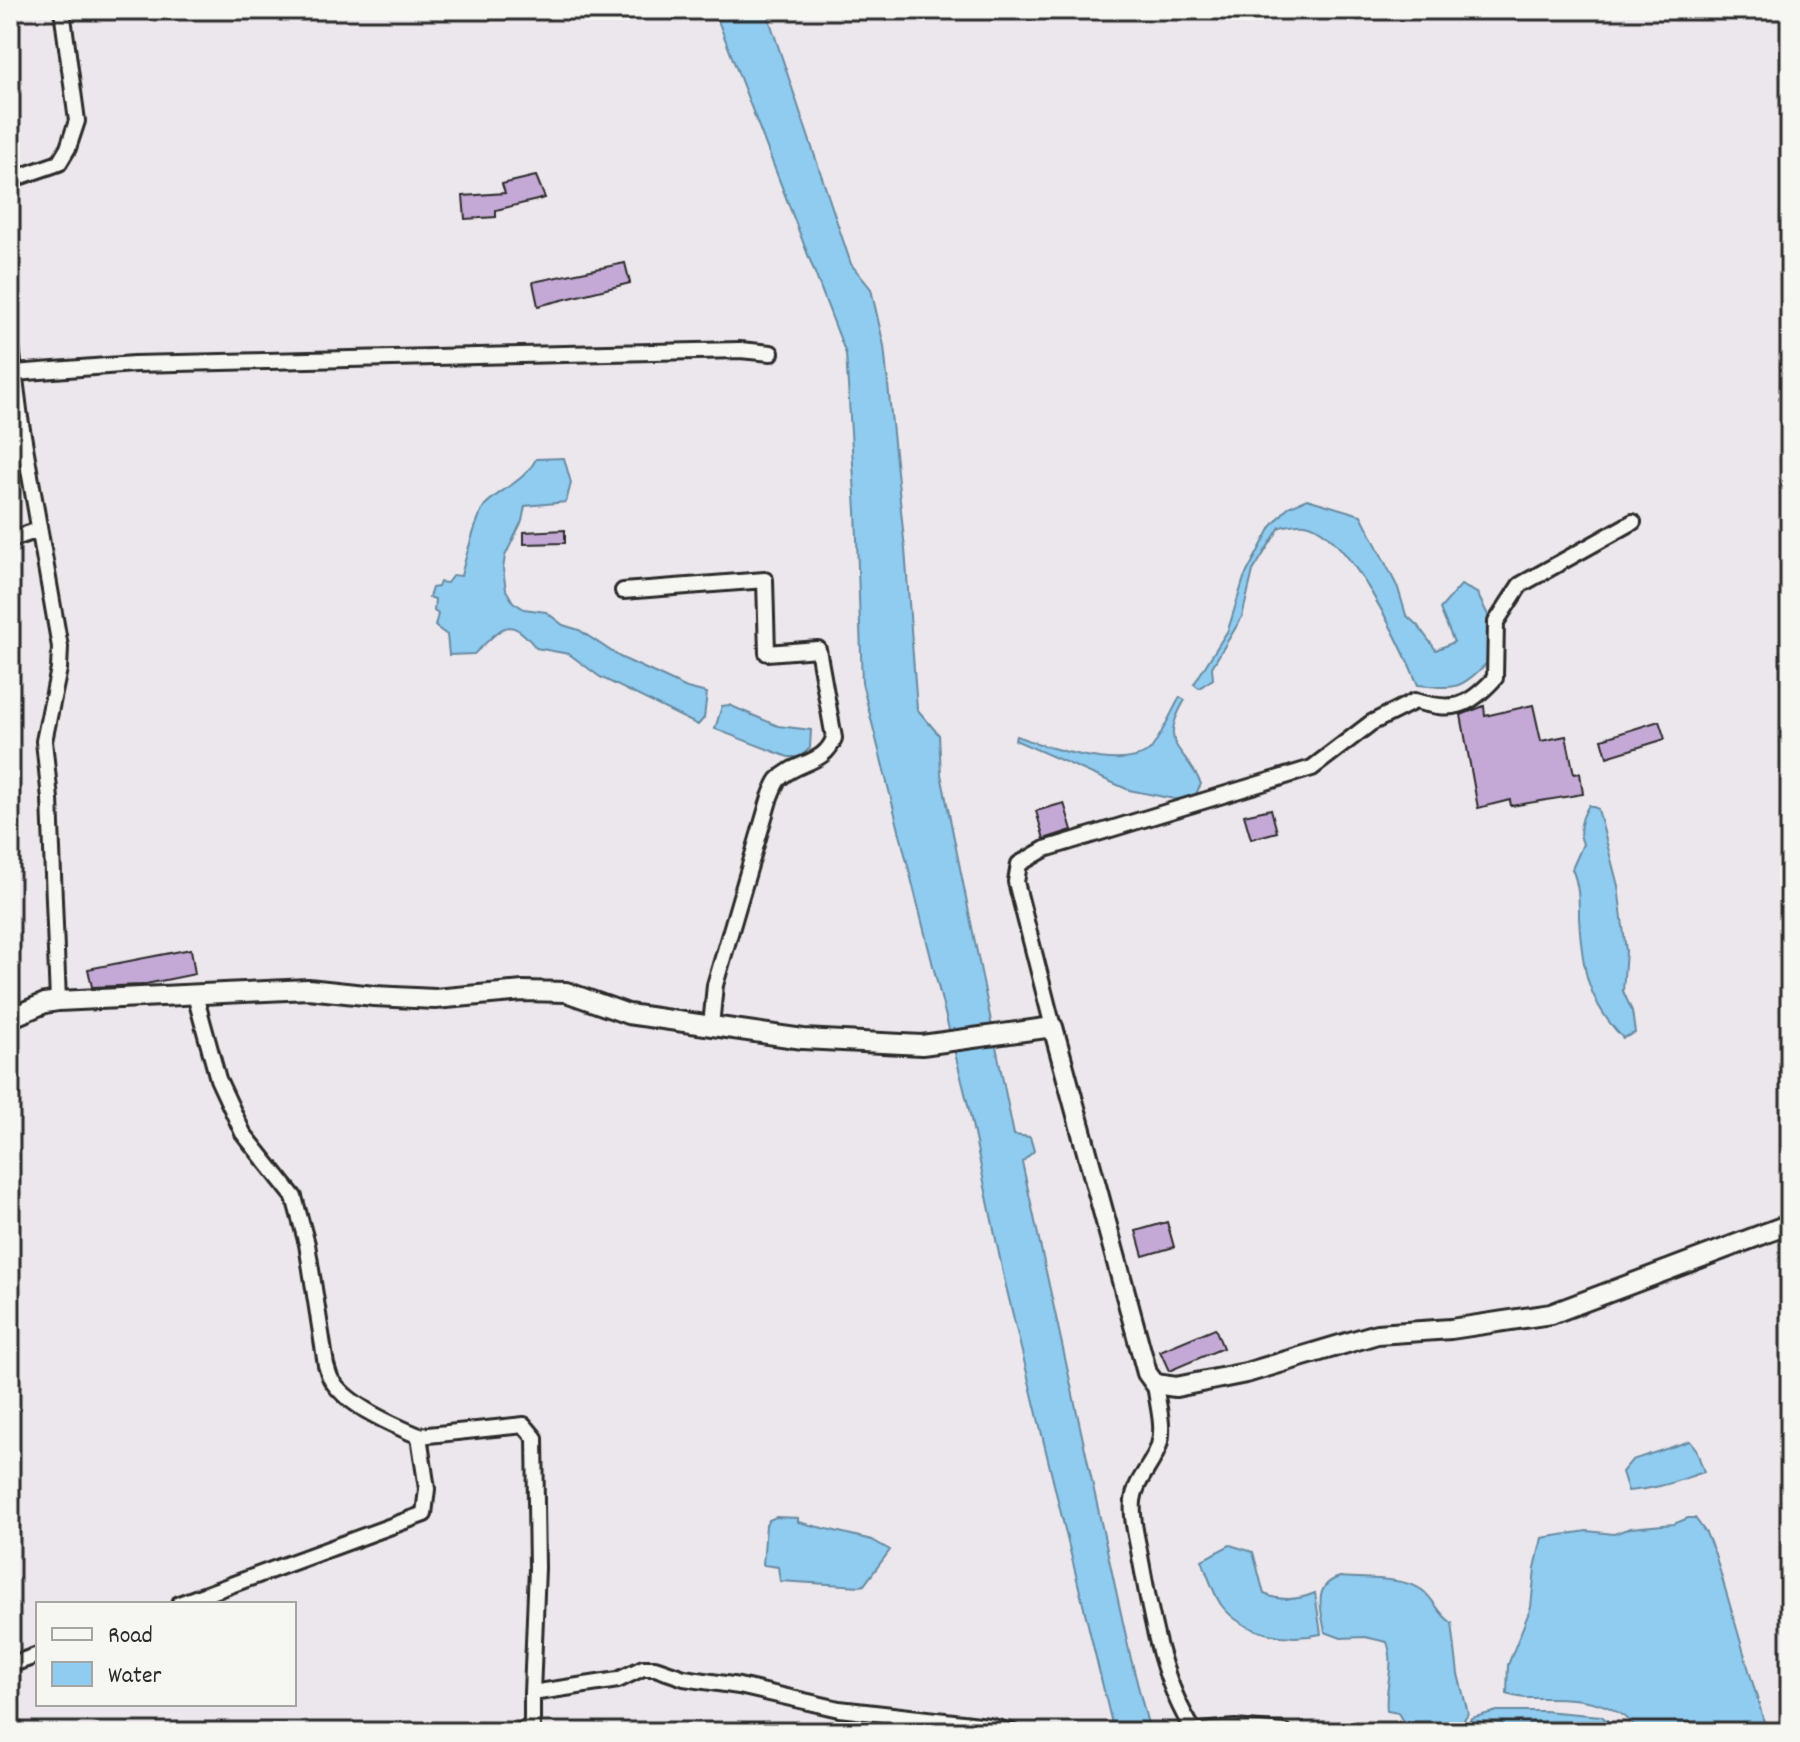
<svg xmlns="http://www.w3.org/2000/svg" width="1800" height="1742" font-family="Dekko,sans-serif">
	<rect width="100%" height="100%" fill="#ece7ec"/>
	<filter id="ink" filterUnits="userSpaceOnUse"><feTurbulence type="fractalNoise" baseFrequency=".0125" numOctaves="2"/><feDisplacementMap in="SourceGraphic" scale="16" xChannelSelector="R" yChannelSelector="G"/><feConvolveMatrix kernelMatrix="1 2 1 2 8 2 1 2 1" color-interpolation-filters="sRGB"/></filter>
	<g filter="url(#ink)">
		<path fill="#90cbf0" stroke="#688ba1" stroke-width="2" d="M714,10H766L851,264L871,289L884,346L905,549L917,709L939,735L941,774L1014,1135L1030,1137L1034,1151L1022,1162L1131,1659L1150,1732H1114L1004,1278L968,1105L862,683L856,511L846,354Z
			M564,458L571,483L566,502L525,506L522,521L505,556L503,569L506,590L513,602L524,609L546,612L563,625L579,630L620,657L687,688L707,693L704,718L698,725L600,677L569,654L536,648C508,612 502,629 474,654L449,655L447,635L435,626L438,614L434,611L435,599L429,597L432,588L438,587L440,582L447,583L453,575L461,576C464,563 478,513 485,505C502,488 525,481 536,459Z
			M1307,499L1361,515L1398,588L1406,615L1418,626L1436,650L1454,642L1440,609L1461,585L1477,593L1488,615L1487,663C1459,690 1456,689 1418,685C1402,647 1348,531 1305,524C1298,523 1287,526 1280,527L1253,571L1242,617L1212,667L1213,679L1199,688L1194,684L1228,630L1244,578L1271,527L1288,507Z
			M1180,697L1185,700C1157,747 1184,745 1201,784L1196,794L1179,800L1129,790L1015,740L1016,736C1046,747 1121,772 1149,751C1156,746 1174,707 1180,697Z
			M729,705L778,726L811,730L810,748L800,757H788L715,729L722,706Z
			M1589,805L1598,809L1618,886L1626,951L1623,991L1632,1011L1635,1033L1623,1038C1587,1001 1582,967 1579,918C1579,900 1579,885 1572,869L1583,844C1577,831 1581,818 1589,805Z
			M1690,1441L1696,1449L1704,1472C1676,1481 1659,1489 1628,1491L1622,1472L1632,1460Z
			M776,1517L798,1518V1522L872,1540L890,1550L864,1585L860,1586L780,1581L778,1567L763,1565L766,1525L769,1520Z
			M1688,1518H1695L1706,1533L1715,1554L1767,1732H1639C1616,1701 1582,1698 1546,1698C1532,1698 1520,1699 1507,1694L1508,1665L1531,1607L1535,1568L1542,1538L1587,1531L1614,1534L1630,1528L1674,1524Z
			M1230,1545L1253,1552L1264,1594C1282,1602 1298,1600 1315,1593L1321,1634C1287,1642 1244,1634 1222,1606C1213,1594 1208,1575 1202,1560Z
			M1340,1577C1363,1579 1403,1577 1422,1590C1434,1599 1439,1615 1452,1623L1458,1674L1468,1713L1457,1732H1409L1398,1713L1387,1711C1384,1687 1396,1666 1387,1642L1365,1637L1341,1638L1325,1632C1321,1610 1312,1585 1340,1577Z
			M1497,1711H1544L1601,1716L1623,1732H1464L1471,1718Z
			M851,1718L892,1725L903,1732H840Z"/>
		<path fill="#c4a9d6" stroke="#2b2b2b" stroke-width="2" d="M536,176L545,198L496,210V217L465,219L463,196L505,193L502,184Z
			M625,263L630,283L538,306L533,282Z
			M565,530V543L524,544V532Z
			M1533,705L1541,741L1566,736L1574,774L1580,773L1583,794L1511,806L1510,800L1478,808L1461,715L1484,706L1485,716Z
			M1659,721L1665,739L1607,757L1602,739Z
			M1064,803L1072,830L1044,839L1036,811Z
			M1271,809L1277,832L1251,839L1244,815Z
			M191,949L195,974L141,985L92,987L88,969Z
			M1167,1222L1174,1247L1143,1256L1136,1231Z
			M1215,1328L1223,1348L1169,1371L1160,1351Z"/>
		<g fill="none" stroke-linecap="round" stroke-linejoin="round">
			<defs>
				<path id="minor" d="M10,180L59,163L68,148L77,121L62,10
					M10,339L20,418L60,647L59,669L44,741L50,799L58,1001
					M14,373L134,364L740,350L771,353
					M10,540L38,530
					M623,591L765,580L767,653L818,649L834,738C825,765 795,761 778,780C775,784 772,792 770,797L715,985L711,1026
					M195,995L218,1079L243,1133L294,1197L307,1244L326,1365C328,1370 329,1378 333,1382C349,1406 393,1425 419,1436
					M1053,1027L1016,882L1019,864L1045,849L1312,768L1371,723L1415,701C1454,712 1467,708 1495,678L1496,622L1520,585L1633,522
					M1155,1384C1157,1402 1165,1427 1159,1445C1154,1464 1135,1480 1133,1501C1131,1519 1137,1538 1140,1556C1151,1615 1161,1680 1194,1731
					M179,1604L424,1514L427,1489L419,1436L524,1425L535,1438L537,1568L532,1693
					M10,1665L38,1655
					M519,1732L532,1725V1693L618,1680L643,1668H655L684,1678L739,1686L839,1709L989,1726L1012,1732
					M1188,1732L1235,1728L1284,1732"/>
				<path id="tertiary" d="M10,1018L45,1003L58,1001L308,989L374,996L435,999L523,991L566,992L628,1014L803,1039L922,1045L1053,1027L1147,1373L1155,1384L1176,1387L1246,1373L1377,1334L1451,1329L1551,1314L1790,1224"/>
			</defs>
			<use href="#minor" stroke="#2b2b2b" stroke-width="20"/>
			<use href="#tertiary" stroke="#2b2b2b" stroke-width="24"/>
			<use href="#minor" stroke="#f6f6f2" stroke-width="14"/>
			<use href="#tertiary" stroke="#f6f6f2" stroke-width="18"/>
		</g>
	</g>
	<rect width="1800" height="1742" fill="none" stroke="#f6f6f2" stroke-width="40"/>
	<rect x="20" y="20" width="1760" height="1702" fill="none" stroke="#2b2b2b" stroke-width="3" filter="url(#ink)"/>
	<rect x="36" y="1602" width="260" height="104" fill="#f6f6f2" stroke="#a5a5a2" stroke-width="2"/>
	<rect x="52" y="1628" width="40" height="12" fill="#f6f6f2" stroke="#a5a5a2" stroke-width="2"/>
	<text x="108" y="1642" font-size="24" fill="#2b2b2b">Road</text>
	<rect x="52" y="1662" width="40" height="24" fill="#90cbf0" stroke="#a5a5a2" stroke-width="2"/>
	<text x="108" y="1682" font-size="24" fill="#2b2b2b">Water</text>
</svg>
